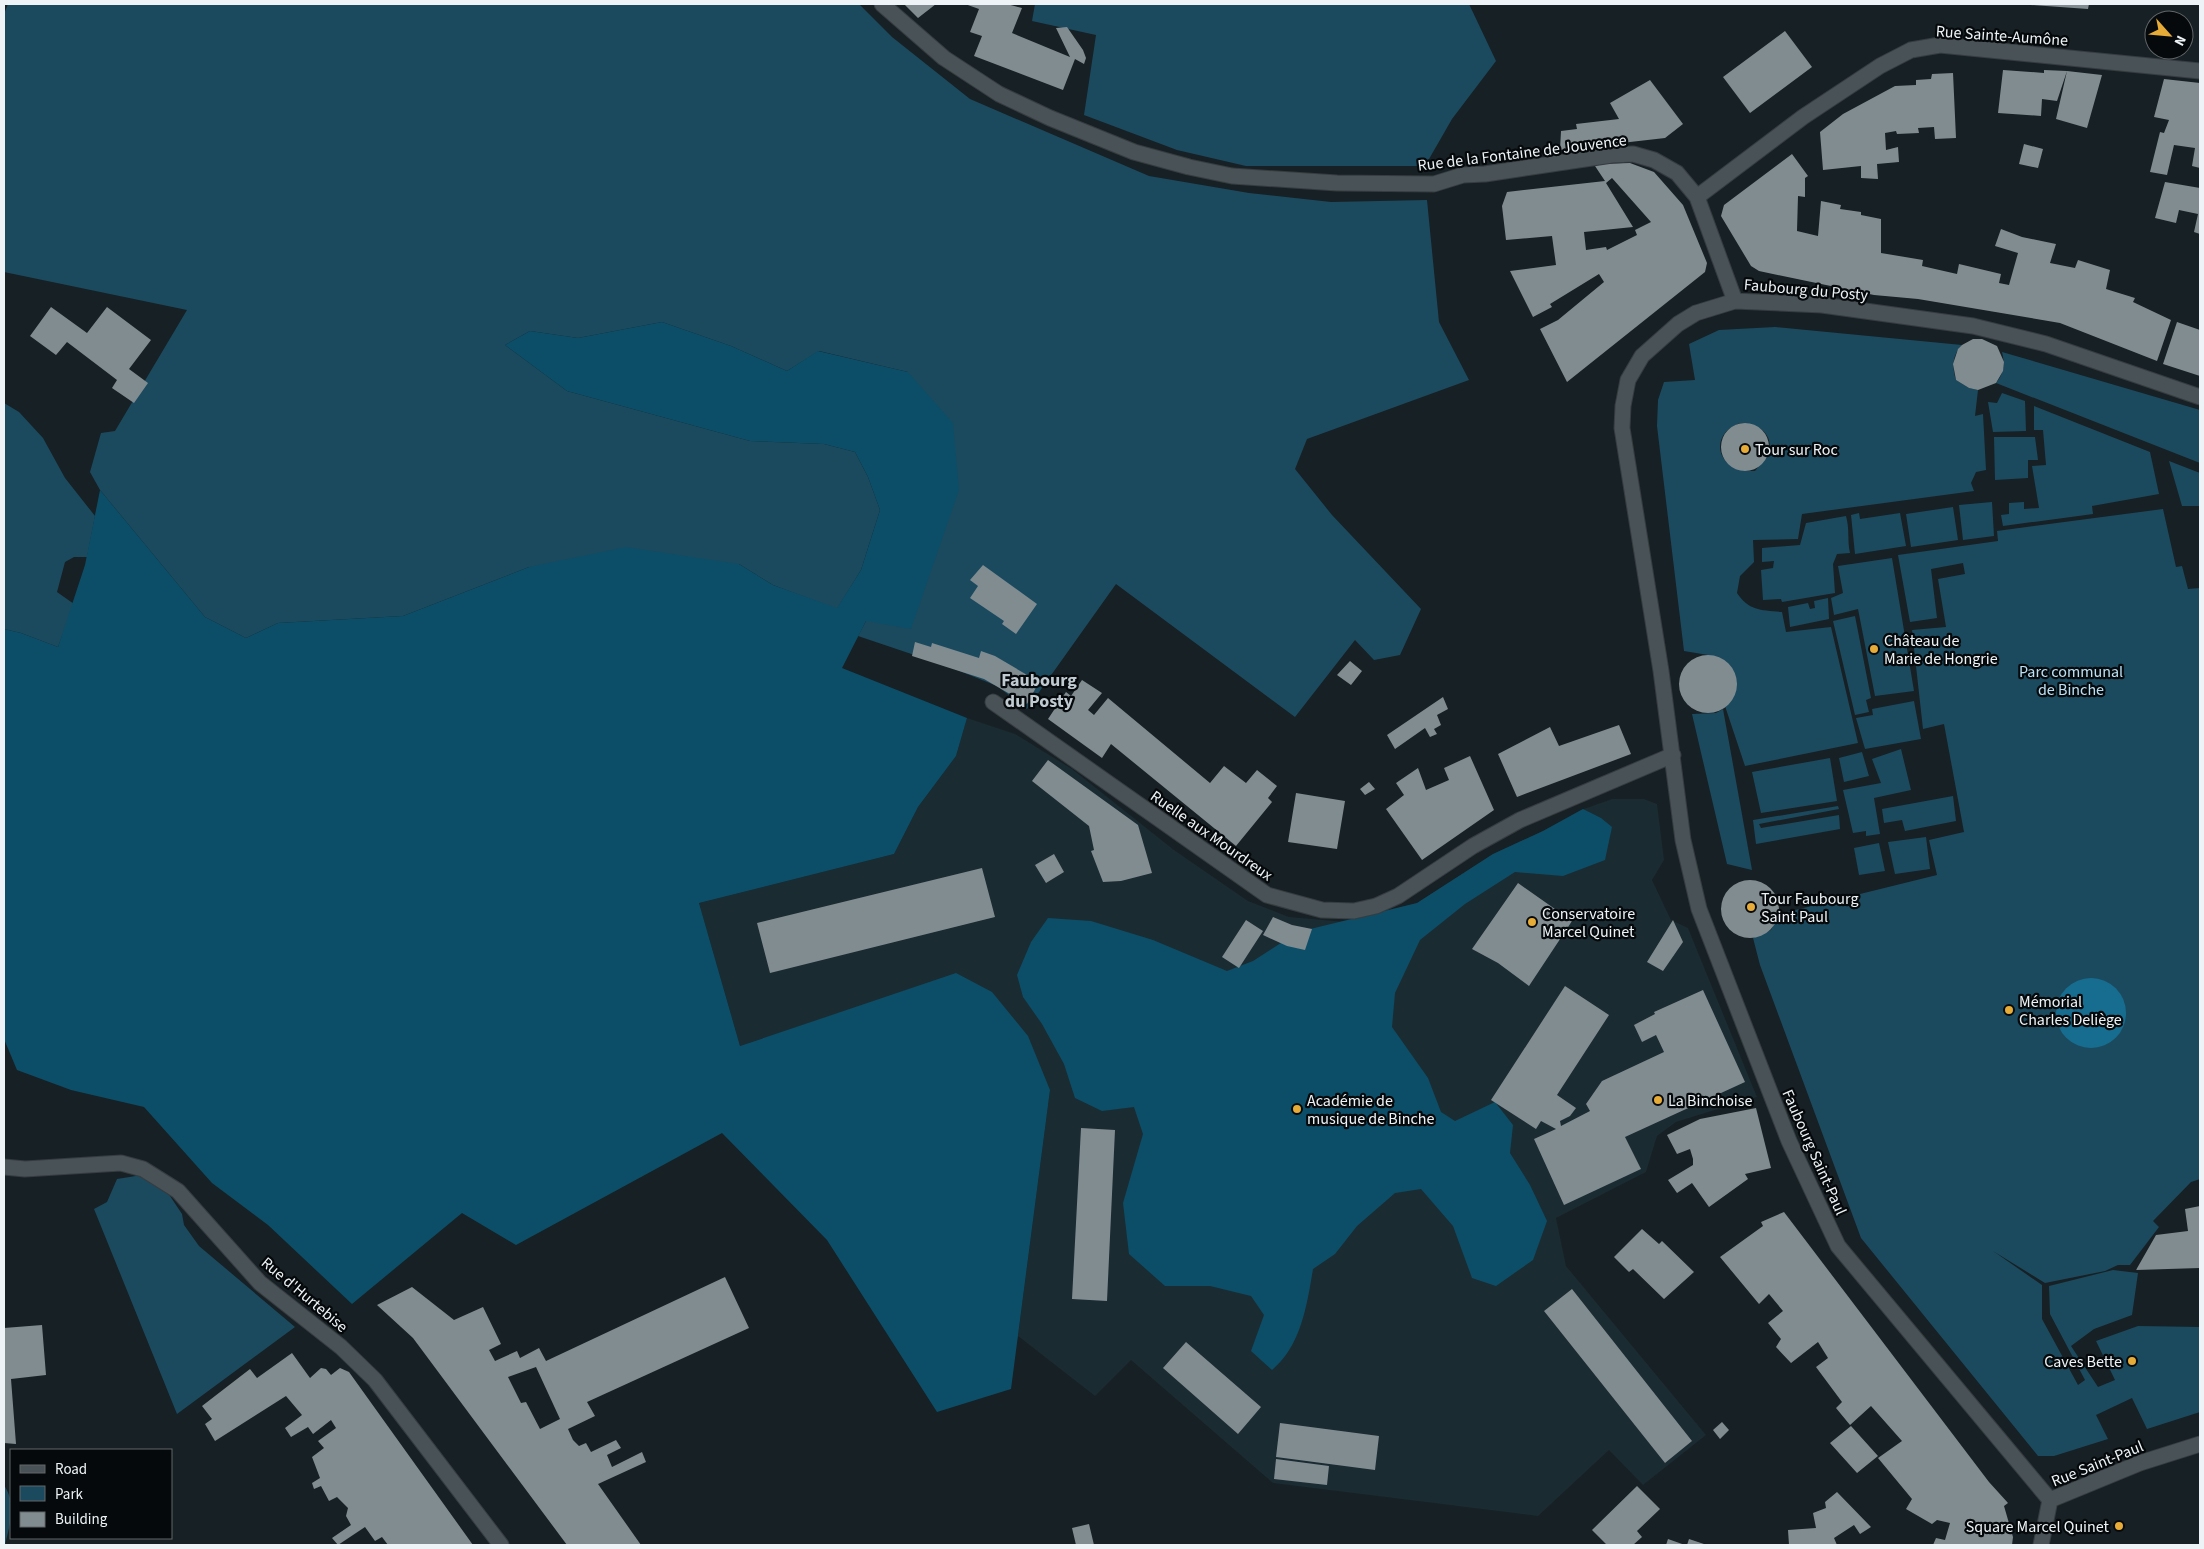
<svg xmlns="http://www.w3.org/2000/svg" width="2204" height="1549" font-family="'Source Sans 3',sans-serif">
	<rect width="100%" height="100%" fill="#172024"/>
	<path fill="#1b2b32" d="M967,718L1015,734L1072,769L1174,850L1248,901L1289,917L1346,922L1417,903L1493,854L1543,831L1581,810L1612,799H1644L1657,804L1664,860L1652,880L1671,920L1688,928L1757,1097L1676,1122L1657,1136L1646,1172L1556,1218L1566,1266L1706,1435L1643,1485L1609,1450L1538,1516L1273,1483L1131,1360L1095,1396L1018,1336L1050,1090L956,974L740,1046L699,903L894,854L918,807L956,756Z"/>
	<path fill="#1b4a5e" fill-rule="evenodd" d="M8,4H859L892,37L970,99L1149,176L1249,193L1331,202L1427,200L1439,322L1469,380L1307,439L1295,469L1332,515L1421,609L1400,655L1374,660L1355,640L1295,717L1116,584L1027,709L997,686L947,666L858,636L866,621L908,372L819,351L787,371L731,346L662,322L578,338L530,331L505,345L567,391L750,441L824,444L855,452L868,477L880,510L861,570L837,609L773,585L739,564L529,567L403,616L278,623L246,638L205,617L100,490L90,472L101,433L115,431L187,310L4,272V14Z
		M1035,4H1469L1496,61L1452,119L1425,166H1246L1177,150L1084,115L1096,35L1032,21Z
		M1775,327L1962,345C1952,355 1952,368 1956,380L1969,388L1978,390L1975,416L1983,414L1986,470L1976,472L1971,483L1974,491L1802,514L1798,539L1753,540L1754,562L1740,576L1737,593C1749,611 1761,610 1782,612L1786,632L1831,627L1858,743L1745,766L1708,655L1684,651L1657,426L1658,400L1664,382L1695,380L1689,344L1719,330ZM1741,423C1756,423 1774,433 1769,452C1767,458 1759,466 1755,471C1715,473 1708,433 1741,423Z
		M2002,352L2200,410V463L1996,383C2004,373 2005,364 2002,352Z
		M2002,393L2025,401L2026,431L1993,432L1988,402L1997,403Z
		M4,403L19,412L43,438L65,478L95,516L87,557H74L65,562L57,592L74,604L58,647L21,633L4,629Z
		M2034,406L2150,452L2159,494L2092,506L2093,514L2003,526L2001,515L2009,514V503L2024,502V509L2039,508L2032,466L2046,465L2043,430H2034Z
		M1994,437H2035L2038,460H2028V478L1995,480Z
		M2169,461L2200,473V506H2182Z
		M1992,502L1994,536L1963,540L1959,505Z
		M1953,507L1958,540L1911,547L1906,514Z
		M2163,509L2176,567L2182,566L2188,589L2200,588V1179L2191,1182L2153,1221L2159,1227L2130,1265H2118L2105,1271L2045,1283L1993,1251L2042,1285V1319L2078,1385L2085,1380L2050,1314L2049,1286L2113,1270L2138,1273L2132,1315L2094,1329L2071,1346L2098,1387L2115,1380L2096,1341L2138,1326L2200,1327V1412L2147,1429L2132,1398L2096,1415L2108,1439L2054,1456H2038L1861,1238L1760,965L1753,938L1771,930L1779,914L1937,875L1929,840L1964,832L1944,724L1923,729L1912,630L1946,627L1938,579L1965,574L1963,563L1931,569L1937,618L1910,622L1898,555L1998,541L1997,531Z
		M1859,513L1860,519L1900,513L1906,546L1855,554L1851,515Z
		M1846,516C1850,531 1847,539 1850,553L1837,554L1833,564L1835,593L1782,602L1781,599L1763,600L1761,570L1773,568L1774,561L1762,562V548L1800,545L1806,523Z
		M1892,558L1914,691L1875,696L1858,609L1834,615L1831,598L1843,593L1838,566Z
		M1828,598L1829,619L1790,627L1788,607L1808,603L1810,609L1815,608L1814,601Z
		M1855,616L1871,698L1866,700L1869,712L1855,715L1833,621Z
		M1914,701L1921,739L1865,749L1856,718L1873,715L1872,709Z
		M1723,709L1752,870L1727,864L1692,714L1716,713Z
		M1901,749L1911,790L1874,798L1880,834L1866,836V831L1853,833L1843,790L1881,783L1872,759Z
		M1862,752L1869,776L1844,782L1839,758Z
		M1830,758L1837,801L1761,813L1752,772Z
		M1953,796L1956,821L1905,831L1902,820L1884,823L1882,809Z
		M1838,806L1839,809L1759,824L1761,828L1839,815L1840,829L1756,844L1753,820Z
		M1926,837L1930,869L1895,874L1888,842Z
		M1879,843L1885,871L1859,875L1854,848Z
		M142,1175L166,1190L182,1214L184,1225L199,1246L295,1327L177,1414L94,1209L107,1202L117,1179Z
		M4,1485C17,1505 10,1523 5,1545Z"/>
	<path fill="#0c4e67" d="M662,322L731,346L787,371L818,351L908,372L953,423L959,490L911,629L866,621L842,668L967,718L956,756L918,807L894,854L699,903L740,1046L956,973L992,992L1028,1036L1050,1090L1011,1389L937,1412L827,1240L722,1133L516,1245L462,1213L352,1304L268,1225L212,1183L144,1107L71,1090L17,1070L4,1039V629L21,633L58,647L85,565L100,490L205,617L246,638L278,623L403,616L529,567L626,547L739,564L773,585L837,608L861,570L880,510L868,477L855,452L824,444L750,441L567,391L505,345L530,331L578,338Z
		M1583,809L1601,818L1612,827L1605,860L1563,876L1515,872L1465,904L1420,940L1395,993L1392,1027L1428,1078L1441,1112L1455,1121L1495,1102L1513,1125L1510,1153L1530,1185L1547,1221L1533,1260L1496,1286L1472,1278L1453,1226L1421,1189L1395,1193L1357,1226L1335,1254L1313,1269C1307,1305 1301,1346 1272,1370L1251,1351L1264,1315L1251,1296L1210,1286H1165L1129,1254L1123,1203L1143,1134L1134,1107L1102,1111L1075,1098L1064,1064L1042,1024L1023,997L1017,975L1031,942L1048,918L1091,921L1153,940L1227,971L1253,961L1298,932L1417,903L1493,854L1543,831Z"/>
	<path fill="#176d8f" d="M2056 1013a35 35 0 1 1 70 0a35 35 0 1 1-70 0Z"/>
	<path fill="#818c91" fill-rule="evenodd" d="M904,4H936L918,18Z
		M965,4H1007L1022,8L1012,33L1070,57L1056,28L1067,27L1083,50L1086,58L1084,64L1075,59L1063,90L974,56L982,36L970,32L979,9Z
		M2018,4H2089L2088,9Z
		M1785,31L1812,67L1750,113L1723,77Z
		M2003,70L2044,73V70L2067,71L2057,101L2042,99L2041,116L1998,113Z
		M2067,71L2102,75L2087,128L2056,119Z
		M1953,73L1956,138L1935,139L1934,127L1918,128L1919,133L1897,134L1896,131L1885,133L1886,150L1898,147L1899,162L1877,164L1878,179L1861,178V166L1823,170L1820,132L1843,114L1895,86L1916,85V80L1931,79L1932,74Z
		M2164,79L2200,83V168L2192,166L2195,148L2174,145L2167,175L2150,172L2160,132L2164,133L2169,120L2154,117Z
		M1650,80L1683,124L1665,138L1560,150L1561,131L1577,129L1576,124L1619,119L1610,103Z
		M2024,144L2043,149L2038,168L2019,164Z
		M1792,154L1808,176L1805,178V197L1798,196L1797,231L1818,236L1821,201L1841,205L1840,209L1861,212V215L1881,219V253L1923,260L1922,266L1957,274L1959,264L2001,274L1999,283L2009,285L2018,253L1995,246L2001,229L2022,237L2056,244L2050,263L2075,268L2078,260L2110,270L2106,289L2135,298L2133,302L2171,320L2157,361L2060,323L1918,299L1874,295L1759,271L1751,266L1721,216L1724,205Z
		M1630,163L1654,172L1683,205L1707,263L1705,272L1567,382L1540,329L1558,320L1604,282L1599,274L1550,304L1552,307L1533,317L1510,271L1556,265L1552,236L1506,240L1502,206L1507,192L1605,181L1595,166L1597,164ZM1612,178L1651,222L1635,230L1637,235L1607,250L1606,247L1586,250L1584,232L1633,227L1606,183Z
		M2165,182L2200,188V234L2194,232L2198,214L2179,210L2176,223L2155,218Z
		M51,307L87,333L107,307L151,340L129,369L148,383L134,403L112,388L117,380L67,342L56,355L30,336Z
		M2177,322L2200,330V376L2163,364Z
		M1982,339L1997,346L2004,362L2003,371L1996,383L1978,390L1969,388L1956,380L1953,364L1958,349L1962,345L1973,339Z
		M1721 447a24 24 0 1 1 48 0a24 24 0 1 1-48 0Z
		M983,565L1037,604L1016,634L1002,624L1004,621L970,598L978,586L970,580Z
		M915,642L931,647L932,643L979,658L981,651L995,656L1039,682L1027,704L984,679L912,656Z
		M1679 684a29 29 0 1 1 58 0a29 29 0 1 1-58 0Z
		M1350,661L1362,671L1351,685L1337,675Z
		M1082,680L1102,693L1088,710L1094,715L1108,698L1210,783L1224,766L1246,783L1257,770L1277,786L1268,798L1272,802L1236,846L1111,744L1102,758L1048,719L1066,692L1071,696Z
		M1443,697L1448,709L1437,715L1441,725L1434,729L1437,734L1430,737L1425,728L1395,749L1387,735Z
		M1619,725L1631,754L1517,797L1498,754L1550,727L1559,746Z
		M1470,756L1494,810L1422,860L1386,809L1404,795L1396,783L1418,768L1426,790L1449,780L1444,768Z
		M1048,760L1138,825L1152,873L1121,881L1103,882L1091,851L1094,850L1089,826L1032,781Z
		M1369,782L1375,789L1365,795L1360,789Z
		M1296,793L1345,801L1337,849L1288,842Z
		M1054,854L1064,872L1046,883L1035,865Z
		M982,868L995,917L770,973L757,923Z
		M1721 909a29 29 0 1 1 58 0a29 29 0 1 1-58 0Z
		M1518,883L1572,921L1529,986L1498,963L1472,949Z
		M1273,917L1292,925L1312,929L1305,950L1287,946L1263,935Z
		M1246,920L1263,931L1239,968L1222,957Z
		M1673,920L1683,942L1663,971L1647,962Z
		M1565,986L1609,1015L1557,1095L1576,1108L1570,1116L1560,1121L1561,1126L1590,1111L1586,1104L1602,1081L1664,1052L1656,1035L1642,1042L1634,1025L1655,1014L1654,1012L1703,990L1745,1082L1625,1137L1641,1169L1564,1205L1534,1139L1556,1129L1541,1121L1536,1129L1491,1100Z
		M1756,1108L1771,1168L1745,1174L1748,1179L1709,1207L1692,1183L1677,1193L1668,1180L1693,1165V1159L1690,1149L1677,1154L1667,1135L1700,1119Z
		M1081,1128L1115,1130L1107,1301L1072,1299Z
		M2200,1206V1268L2136,1270L2156,1235L2188,1231L2185,1209Z
		M1784,1212L1989,1482L2008,1503L2004,1506L2013,1537L2012,1545H1933L1936,1538L1945,1540L1950,1523L1937,1520L1932,1524L1906,1509L1912,1499L1878,1458L1902,1441L1871,1406L1850,1425L1836,1408L1842,1402L1816,1367L1828,1358L1818,1342L1791,1363L1776,1347L1781,1339L1768,1323L1783,1311L1769,1294L1759,1304L1720,1257L1763,1226L1761,1222Z
		M1642,1229L1659,1244L1662,1241L1694,1272L1664,1299L1633,1269L1629,1272L1614,1257Z
		M725,1277L749,1328L587,1402L595,1416L568,1429L573,1440L579,1446L586,1443L591,1452L616,1440L621,1448L607,1455L612,1467L642,1452L646,1462L598,1484L641,1545H567L413,1338L377,1305L412,1287L454,1320L483,1307L501,1344L489,1350L495,1361L517,1351L520,1358L539,1348L546,1361ZM536,1367L560,1419L540,1429L526,1402L521,1403L508,1377Z
		M1572,1289L1692,1441L1665,1463L1544,1311Z
		M42,1325L46,1375L11,1379L16,1444L4,1443V1328Z
		M1186,1342L1261,1407L1238,1434L1163,1368Z
		M292,1353L310,1378L321,1368L326,1369L331,1375L340,1368L349,1372L473,1545H388L382,1537L375,1541L365,1527L338,1545L332,1538L351,1525L346,1516L348,1508L337,1497L329,1501L321,1486L314,1489L312,1483L320,1478L312,1457L324,1448L318,1441L336,1428L331,1420L313,1434L308,1427L291,1437L285,1428L302,1415L286,1396L215,1441L205,1424L212,1419L202,1406L250,1369L257,1378Z
		M1722,1422L1729,1430L1720,1439L1713,1430Z
		M1280,1423L1379,1436L1375,1470L1276,1457Z
		M1851,1426L1878,1456L1857,1473L1830,1443Z
		M1276,1459L1329,1466L1327,1485L1274,1479Z
		M1637,1486L1660,1509L1637,1531L1642,1537L1633,1545H1607L1592,1530Z
		M1837,1492L1871,1527L1860,1534L1854,1525L1834,1538L1837,1545H1789L1788,1530L1816,1528L1813,1513L1826,1508L1825,1502Z
		M1089,1524L1094,1545H1076L1072,1528Z
		M1668,1539L1685,1545H1666Z
		M1689,1539L1707,1545H1687Z"/>
	<g fill="none" stroke-linecap="round" stroke-linejoin="round">
		<defs>
			<path id="street" d="M882,4L944,58L999,94L1050,118L1134,152L1189,167L1232,176L1337,183L1434,184L1463,175L1485,174L1612,155L1633,154L1654,160L1677,173L1697,197L1735,301
				M1697,197L1803,117L1880,66L1911,50L1940,45L2200,71
				M993,702L1267,895L1322,910L1354,911L1376,906L1398,896L1473,846L1520,820L1673,755
				M4,1167L25,1169L121,1163L143,1169L178,1191L260,1283L341,1347L375,1380L501,1545
				M2050,1500L1838,1246L1789,1141L1699,909L1683,840L1661,671L1622,428L1623,406L1628,380L1642,356L1678,324L1696,313L1735,301L1822,305L1973,326L2046,344L2200,397
				M2050,1500L2140,1463L2200,1444
				M2041,1545L2050,1500"/>
		</defs>
		<use href="#street" stroke="#363c40" stroke-width="17"/>
		<use href="#street" stroke="#485257" stroke-width="15"/>
	</g>
	<g fill="#e7ac37" stroke="#06090b" stroke-width="2">
		<circle cx="1745" cy="449" r="5"/>
		<circle cx="1874" cy="649" r="5"/>
		<circle cx="1751" cy="907" r="5"/>
		<circle cx="1532" cy="922" r="5"/>
		<circle cx="2009" cy="1010" r="5"/>
		<circle cx="1658" cy="1100" r="5"/>
		<circle cx="1297" cy="1109" r="5"/>
		<circle cx="2132" cy="1361" r="5"/>
		<circle cx="2119" cy="1526" r="5"/>
	</g>
	<g text-anchor="middle" stroke-width="4.5" stroke-linejoin="round" paint-order="stroke">
		<g font-size="16" fill="#edf3f6" stroke="#06090b">
			<text transform="translate(2002 35) rotate(4)" y="6">Rue Sainte-Aumône</text>
			<text transform="translate(1522 152) rotate(-7)" y="6">Rue de la Fontaine de Jouvence</text>
			<text transform="translate(1806 289) rotate(5)" y="6">Faubourg du Posty</text>
			<text transform="translate(1212 835) rotate(35)" y="6">Ruelle aux Mourdreux</text>
			<text transform="translate(1815 1152) rotate(66)" y="6">Faubourg Saint-Paul</text>
			<text transform="translate(305 1294) rotate(40)" y="6">Rue d'Hurtebise</text>
			<text transform="translate(2097 1463) rotate(-22)" y="6">Rue Saint-Paul</text>
		</g>
		<g font-size="16" fill="#edf3f6" stroke="#06090b" text-anchor="start">
			<text x="1755" y="455">Tour sur Roc</text>
			<text x="1884" y="646">Château de<tspan x="1884" dy="18">Marie de Hongrie</tspan></text>
			<text x="1761" y="904">Tour Faubourg<tspan x="1761" dy="18">Saint Paul</tspan></text>
			<text x="1542" y="919">Conservatoire<tspan x="1542" dy="18">Marcel Quinet</tspan></text>
			<text x="2019" y="1007">Mémorial<tspan x="2019" dy="18">Charles Deliège</tspan></text>
			<text x="1307" y="1106">Académie de<tspan x="1307" dy="18">musique de Binche</tspan></text>
			<text x="1668" y="1106">La Binchoise</text>
			<text x="2122" y="1367" text-anchor="end">Caves Bette</text>
			<text x="2109" y="1532" text-anchor="end">Square Marcel Quinet</text>
		</g>
		<g font-size="16" fill="#bae1f5" stroke="#06090b">
			<text x="2071" y="677">Parc communal<tspan x="2071" dy="18">de Binche</tspan></text>
		</g>
		<g font-size="18" font-weight="bold" fill="#c0cbd1" stroke="#06090b">
			<text x="1039" y="686">Faubourg<tspan x="1039" dy="21">du Posty</tspan></text>
		</g>
	</g>
	<rect width="2204" height="1549" fill="none" stroke="#edf3f6" stroke-width="10"/>
	<rect x="10" y="1449" width="162" height="90" fill="#06090b" stroke="#626769"/>
	<rect x="20" y="1465" width="25" height="8" fill="#485257" stroke="#626769"/>
	<text x="55" y="1474" font-size="15" fill="#edf3f6">Road</text>
	<rect x="20" y="1486" width="25" height="15" fill="#1b4a5e" stroke="#626769"/>
	<text x="55" y="1499" font-size="15" fill="#edf3f6">Park</text>
	<rect x="20" y="1512" width="25" height="15" fill="#818c91" stroke="#626769"/>
	<text x="55" y="1524" font-size="15" fill="#edf3f6">Building</text>
	<g transform="translate(2169 35) rotate(117)"><circle r="24" fill="#06090b" stroke="#626769"/>
	<path d="M0-4L9 19L0 12L-9 19Z" fill="#e7ac37"/>
	<text y="-8" font-size="14" font-weight="bold" text-anchor="middle" fill="#edf3f6">N</text>
	</g>
</svg>
